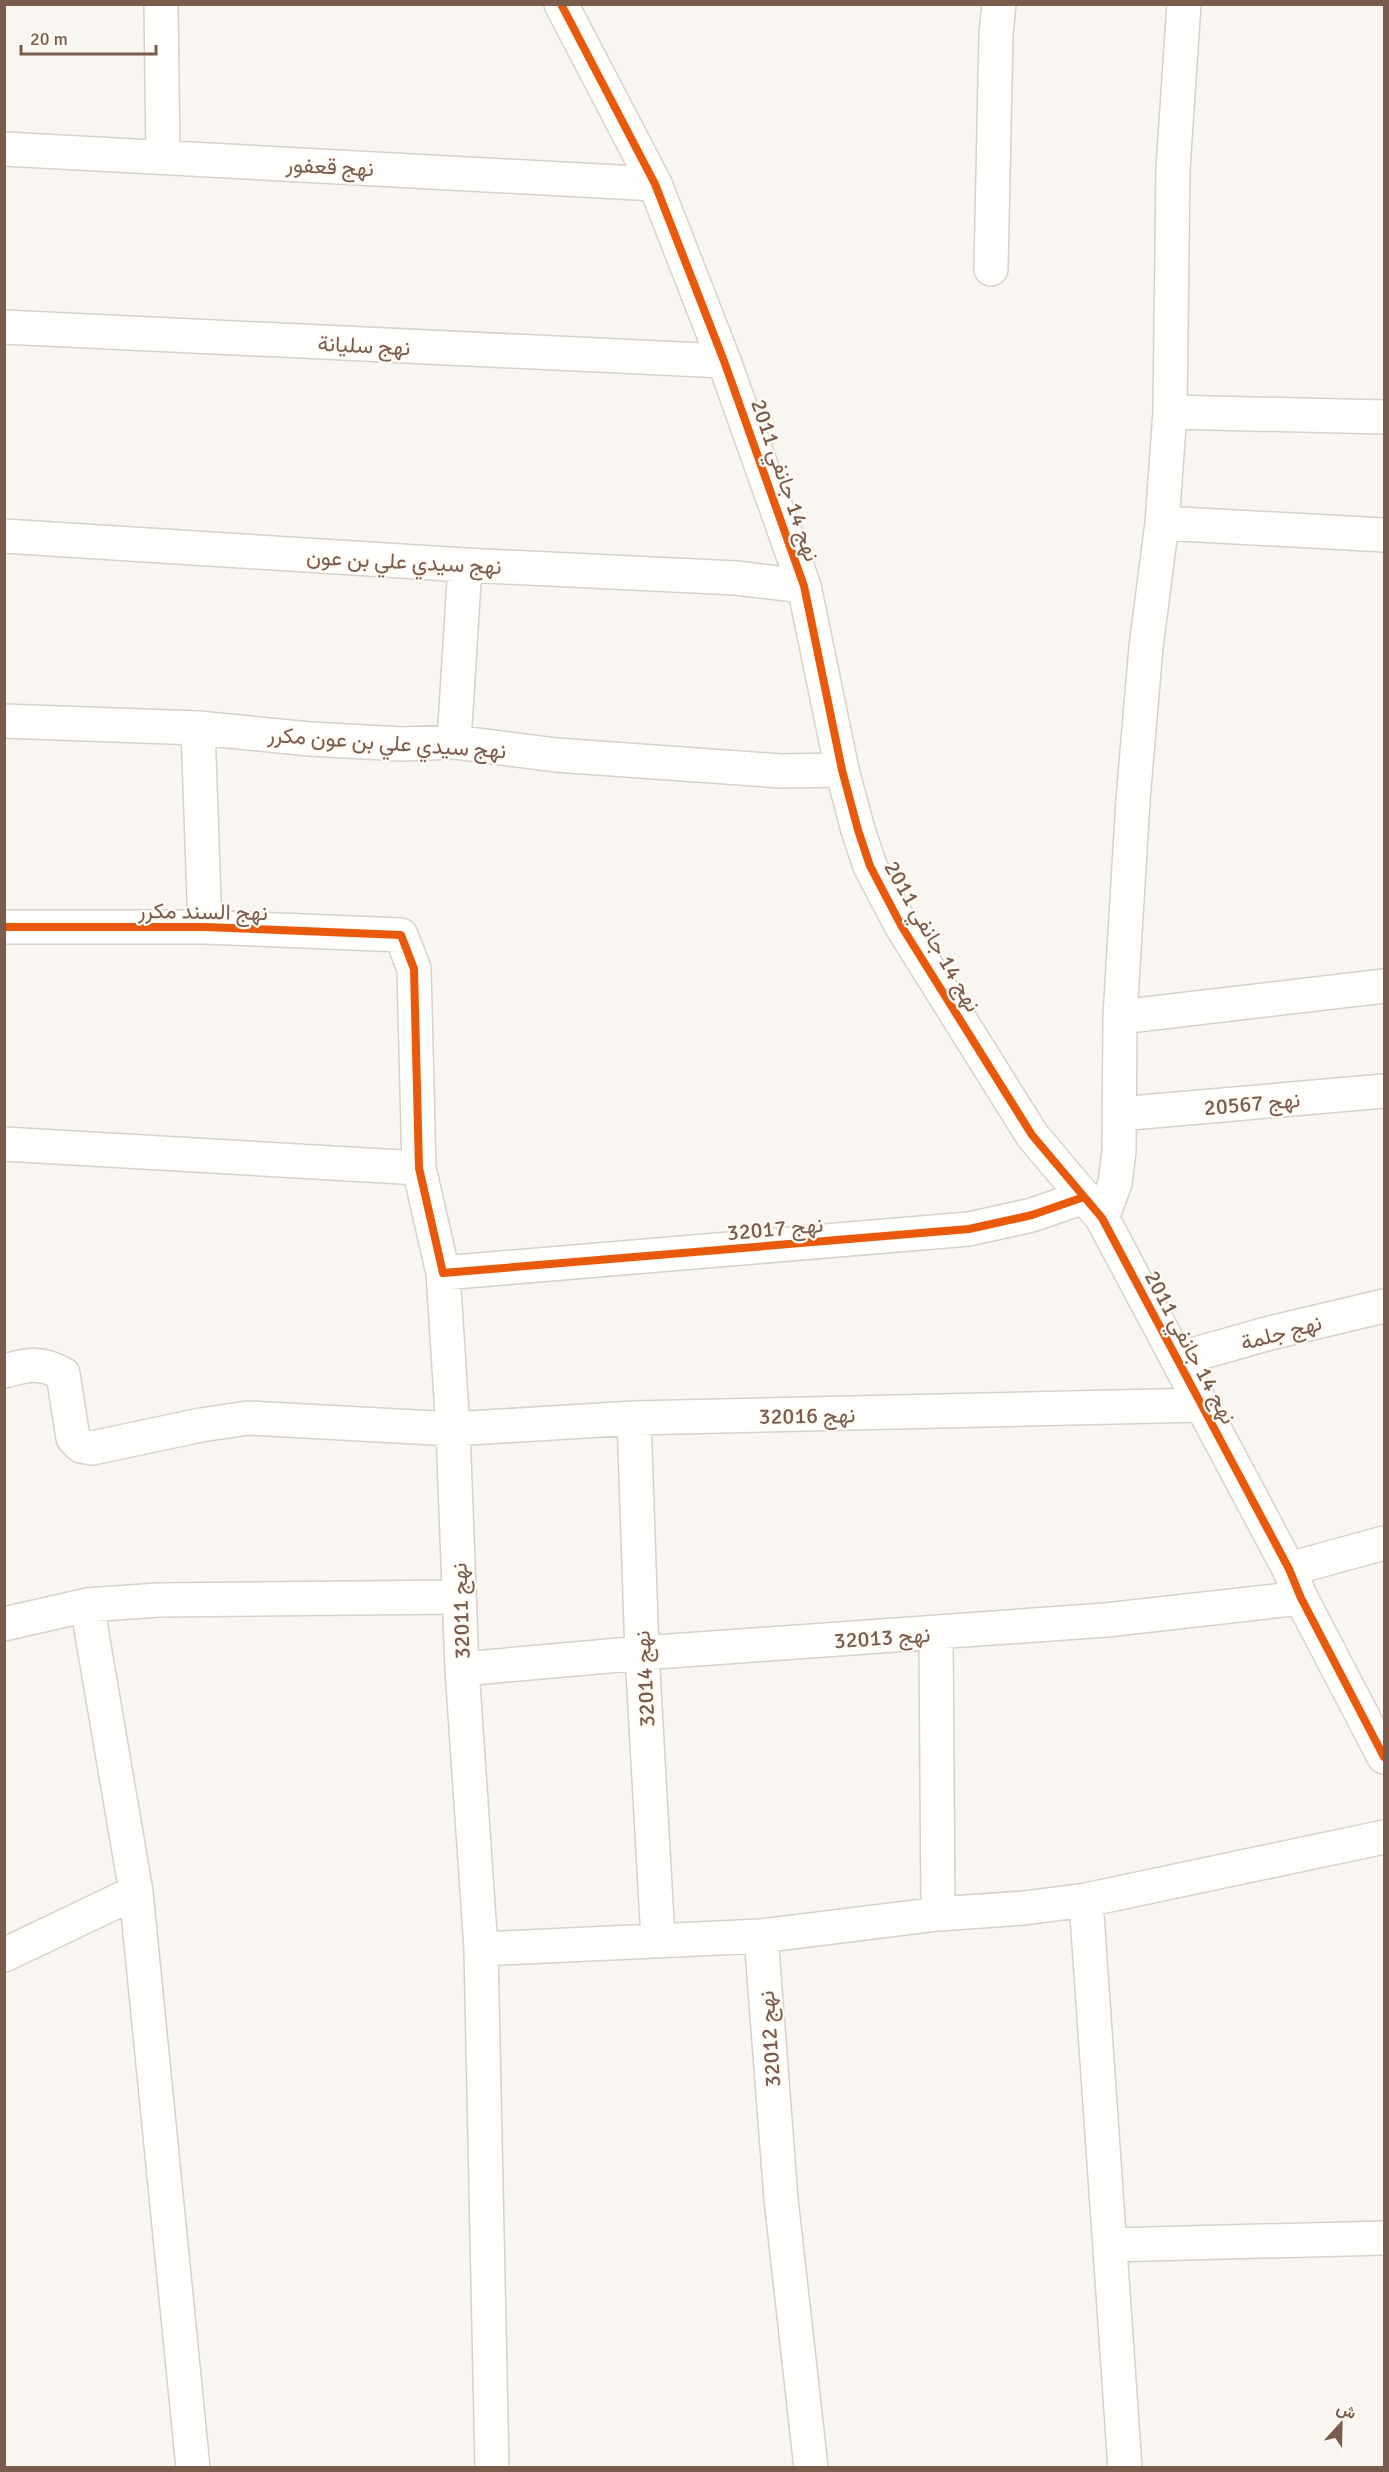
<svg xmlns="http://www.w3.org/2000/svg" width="1389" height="2472" font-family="Signika,Vazirmatn,sans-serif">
	<rect width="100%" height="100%" fill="#f9f5f0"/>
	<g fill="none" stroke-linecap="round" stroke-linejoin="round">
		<defs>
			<path id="street" d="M161,4L163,157
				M1184,4L1173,168L1170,412L1384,417
				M4,149L655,184
				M991,269L996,34L999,4
				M4,327L724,361
				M1162,523L1384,535
				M4,536L465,565L736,578L804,586
				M4,721L198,728L310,739L402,744L454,742L556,755L781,771L842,770
				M198,728L205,927
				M454,742L465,565
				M4,927H205L401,935L414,969L419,1168L443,1273L969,1229L1032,1215L1084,1197
				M1120,1017L1384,986
				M1119,1114L1384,1091
				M4,1144L419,1168
				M1102,1218L1115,1183L1119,1151L1120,1017L1133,800L1146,647L1162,523L1170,412
				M443,1273L453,1429L462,1669L481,1949L492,2468
				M1178,1359L1270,1333L1384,1306
				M4,1371C28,1365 40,1361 63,1374L73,1438L81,1446L92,1448L201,1425L248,1418L453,1429L634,1418L1202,1405
				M634,1418L642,1653L658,1940
				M1289,1569L1384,1543
				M87,1605L136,1892L193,2468
				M4,1624L87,1605L159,1600L459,1597
				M936,1634L938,1914
				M462,1669L642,1653L1106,1620L1301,1598
				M481,1949L761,1936
				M4,1955L136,1892
				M1110,2245L1384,2238
				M811,2468L781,2199L761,1936L938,1914L1024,1908L1086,1900
				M1125,2468L1086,1900L1384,1837"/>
			<path id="secondary" d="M561,4L655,184L724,361L804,586L842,770L858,830L870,866L902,927L1032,1135L1102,1218L1289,1569L1301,1598L1384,1757"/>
		</defs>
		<use href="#street" stroke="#d7d1cb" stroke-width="36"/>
		<use href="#secondary" stroke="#d9d2cb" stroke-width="36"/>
		<use href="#street" stroke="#fefefd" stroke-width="33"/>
		<use href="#secondary" stroke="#fefefd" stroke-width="33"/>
		<defs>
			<path id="cycleway" d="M561,4L655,184L724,361L804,586L842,770L858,830L870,866L902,927L1032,1135L1102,1218L1289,1569L1301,1598L1384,1757
				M4,927H205L401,935L414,969L419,1168L443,1273L969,1229L1032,1215L1084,1197"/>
		</defs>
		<use href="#cycleway" stroke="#fffaf3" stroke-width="11"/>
		<use href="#cycleway" stroke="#e8590c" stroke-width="8"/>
	</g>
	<g text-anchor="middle" stroke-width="4.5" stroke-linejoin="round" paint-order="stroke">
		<g font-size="22" fill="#7a5c4d" stroke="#fffaf3">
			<text transform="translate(330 166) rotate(3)" y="8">نهج قعفور</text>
			<text transform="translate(364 345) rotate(3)" y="8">نهج سليانة</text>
			<text transform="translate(786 480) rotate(71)" y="8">نهج 14 جانفي 2011</text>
			<text transform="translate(404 561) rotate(3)" y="8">نهج سيدي علي بن عون</text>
			<text transform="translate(387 742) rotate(4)" y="8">نهج سيدي علي بن عون مكرر</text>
			<text transform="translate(203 911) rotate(1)" y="8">نهج السند مكرر</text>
			<text transform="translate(933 936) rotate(60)" y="8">نهج 14 جانفي 2011</text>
			<text transform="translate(1252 1103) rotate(-5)" y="8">نهج 20567</text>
			<text transform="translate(775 1228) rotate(-5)" y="8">نهج 32017</text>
			<text transform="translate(1281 1332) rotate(-15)" y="8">نهج جلمة</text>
			<text transform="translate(1191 1347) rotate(62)" y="8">نهج 14 جانفي 2011</text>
			<text transform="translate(807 1415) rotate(-1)" y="8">نهج 32016</text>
			<text transform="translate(460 1611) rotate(-92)" y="8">نهج 32011</text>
			<text transform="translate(882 1637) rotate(-4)" y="8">نهج 32013</text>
			<text transform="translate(644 1679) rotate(-93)" y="8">نهج 32014</text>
			<text transform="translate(769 2039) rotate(-94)" y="8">نهج 32012</text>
		</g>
	</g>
	<rect width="1389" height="2472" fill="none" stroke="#7a5c4d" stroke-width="12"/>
	<g transform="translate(1341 2424) rotate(22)" stroke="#fffaf3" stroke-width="4.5" paint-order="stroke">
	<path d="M0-4.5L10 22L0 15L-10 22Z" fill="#7a5c4d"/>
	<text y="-9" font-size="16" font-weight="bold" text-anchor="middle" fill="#7a5c4d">ش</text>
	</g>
	<path d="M21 45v9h135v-9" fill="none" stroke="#7a5c4d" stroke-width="3"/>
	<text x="30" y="45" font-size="18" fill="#7a5c4d" stroke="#fffaf3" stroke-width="4.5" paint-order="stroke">20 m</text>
</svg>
